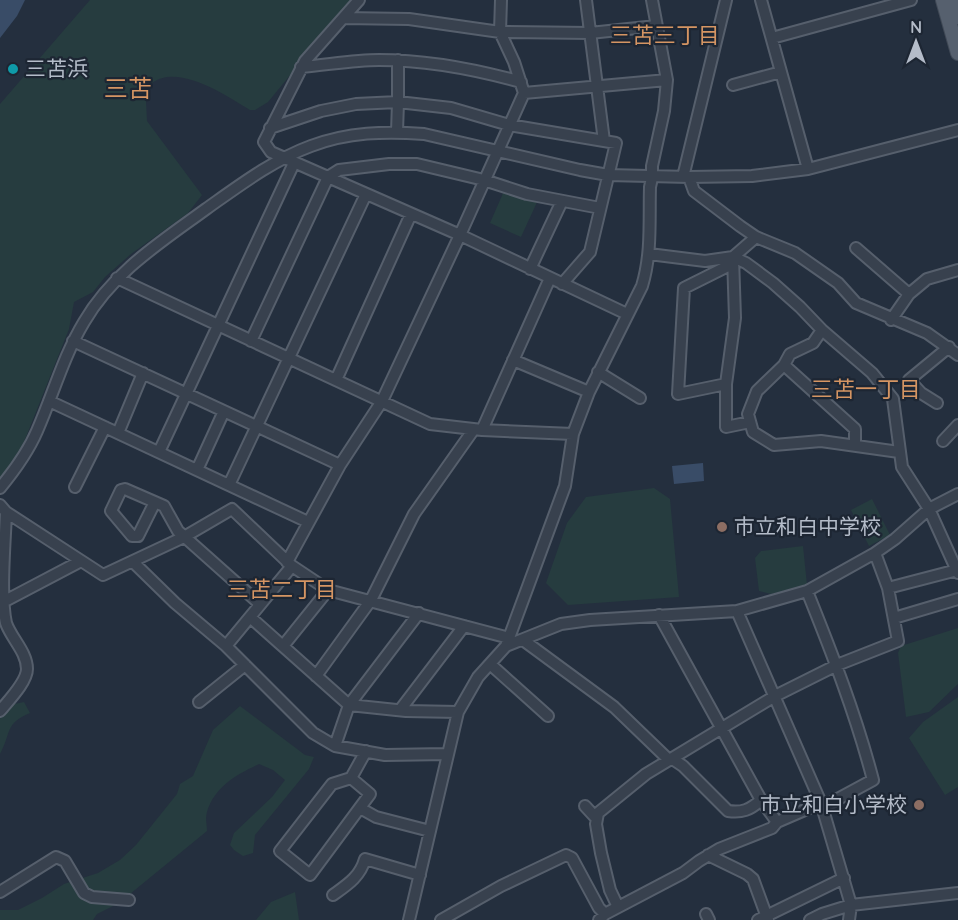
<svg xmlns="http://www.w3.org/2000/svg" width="958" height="920" font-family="Quicksand,'Noto Sans JP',sans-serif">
	<rect width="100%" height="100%" fill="#242f3e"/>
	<path fill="#263c3f" d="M90,0H352L268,102L255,110H250C227,96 179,63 152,83L146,101L147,121L202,195L188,213L131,254L105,277L93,292L74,302L69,329L26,437L0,494V104Z
		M504,191L538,200L521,237L490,223Z
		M654,488L670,499L679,597L568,605L546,583L567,523L586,497Z
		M872,499L890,535L869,546L851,510Z
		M803,546L807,585L771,594L759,591L755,558L761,551Z
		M958,628V684L929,712L906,717L898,653L901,646Z
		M958,697V787L945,795L909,738L923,722Z
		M24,702L30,713C4,724 12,732 0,754V707Z
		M240,706L305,755L314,757L309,769L255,835L253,853L243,856L234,850L230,845L234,833L272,797L285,780L273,770L259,764C237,774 214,787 207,812C205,818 207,825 207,831L119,903L97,914L93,920H0V910H18L42,898L64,884L98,873L120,860L136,845L177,794L180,784L193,776L213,730Z
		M295,892L299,920H256L271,902Z"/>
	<path fill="#394c67" d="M0,0H25L17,16L0,38Z
		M703,463L704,481L674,484L672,466Z"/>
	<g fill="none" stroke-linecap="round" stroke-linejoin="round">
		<defs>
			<path id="minor" d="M359,0L305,61L264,142L271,152L460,235L627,314
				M761,0L808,169
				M343,18L409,19L500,32L590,33L656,26
				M772,38L911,0
				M398,60V102L451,108L509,125L604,141
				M301,67C327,65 353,60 379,60C428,60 474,69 521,82
				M733,85L781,72
				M524,93L667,80
				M270,128L321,111L356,104L398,102L397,132
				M683,177L726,0
				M689,177L694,191L740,226L756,237L795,253L838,283L856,303L927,333L958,355
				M856,248L909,294
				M649,254L705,261L733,257L746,263L773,283L800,307L822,330L872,373L893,399L902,467L929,509L958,573
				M530,269L562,201
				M117,278L430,424L482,430L573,434
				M562,284L590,252L616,143L604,141L586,0
				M891,320L909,294L927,279L958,270
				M822,330L813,343L790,354L784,365L757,391L748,414L753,432L774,445L821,441L899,452
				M73,341L340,465
				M251,341L328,177L339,170L389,164H417L484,180L527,194L600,208
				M513,360L589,392
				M784,365L855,429V446
				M598,372L640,398
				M336,380L411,214
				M726,384L678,394L684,288L734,263
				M49,401L308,522
				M937,403L921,393L909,380L949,347
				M750,422L726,427V384L735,318L733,257L756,237
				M482,430L550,278
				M118,433L143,373
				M943,441L958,425
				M159,452L294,163
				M197,470L224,411
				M229,485L366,194
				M75,487L105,427
				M0,488C14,471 28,452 37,431C53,395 63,357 84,322C113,272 161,242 206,209C240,185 273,160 311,146C348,132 385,131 424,134L580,170L608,175L689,177L752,176L808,169L958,130
				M155,502L138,536H132L111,511L121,490L125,489L164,506L178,531L260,604
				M0,505L6,512L103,575L184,537L232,509L292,566L328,590L509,638
				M133,562L175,603L226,646L313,733L335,746L385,755L447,754
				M287,562L340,465L382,401L460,235L524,93L514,62L500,32L501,0
				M888,588L957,570
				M807,591C832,653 856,715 873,780L823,807
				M0,600L3,602L81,561
				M737,611L821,803L851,905L849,920
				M250,617L349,705L406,711L458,712
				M894,618L958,599
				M523,640L614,707L669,760H674L683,766L728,811C742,813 750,810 761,800L659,615
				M226,646L292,566
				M283,646L328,590
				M506,646L565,486L573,434L589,392L642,286C652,253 649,220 650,187L652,178V166L664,111L667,80L652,0
				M490,664L548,716
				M316,676L371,600L414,514L474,429
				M199,702L245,665
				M400,710L464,626
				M0,711C8,701 27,682 27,669C27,652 11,638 6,623C0,596 5,542 6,512
				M335,746L349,705L419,613
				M351,778L370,794L310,875L280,851L332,784L351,778L366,751
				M761,800L777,822
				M585,806L597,819
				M360,808L376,817L430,831
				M708,855L747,874L753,879L768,920
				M0,892L56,857L65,861L84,893L92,897L129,900
				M333,895C347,885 360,877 365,859L420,875
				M618,907L610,890L601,853L596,824L598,813L646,774L775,696L837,665L898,641L888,588L875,553
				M706,914L709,920
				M409,920L458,712L478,677L506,646L561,624L590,620L737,611L807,591L875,553L895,539L929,509L958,494
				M441,920L501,886L566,855L572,858L599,908L605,914
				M599,920L605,914L683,873L699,861L719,849L772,828L777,822L821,803
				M758,920L844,878
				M810,920L822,914L851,905L958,893"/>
			<path id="major" d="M943,0L958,53
				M953,0L958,17"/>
		</defs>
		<use href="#minor" stroke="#565f6c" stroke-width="14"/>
		<use href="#major" stroke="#414a57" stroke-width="16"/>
		<use href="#minor" stroke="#38414e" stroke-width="10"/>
		<use href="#major" stroke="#56606e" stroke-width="14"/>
	</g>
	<circle fill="#0f9aa8" stroke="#1d2633" stroke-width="2" cx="13" cy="69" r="6"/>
	<g fill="#8d6e63" stroke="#1d2633" stroke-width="2">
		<circle cx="722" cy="527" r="6"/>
		<circle cx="919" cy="805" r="6"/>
	</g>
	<g text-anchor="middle" stroke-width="4.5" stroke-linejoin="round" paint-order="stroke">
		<g font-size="21" fill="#b4bcc9" stroke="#1d2633" text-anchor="start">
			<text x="25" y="76">三苫浜</text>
			<text x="734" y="534">市立和白中学校</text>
			<text x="907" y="812" text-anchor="end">市立和白小学校</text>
		</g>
		<g font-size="22" fill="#d59563" stroke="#1d2633">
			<text x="665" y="43">三苫三丁目</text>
			<text x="866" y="397">三苫一丁目</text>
			<text x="282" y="597">三苫二丁目</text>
		</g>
		<g font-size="24" fill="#d59563" stroke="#1d2633">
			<text x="128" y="97">三苫</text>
		</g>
	</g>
	<g transform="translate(916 42)" stroke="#1d2633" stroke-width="4.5" paint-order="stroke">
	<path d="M0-4.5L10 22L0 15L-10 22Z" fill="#b4bcc9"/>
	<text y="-9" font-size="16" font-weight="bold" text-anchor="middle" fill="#b4bcc9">N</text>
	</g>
</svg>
